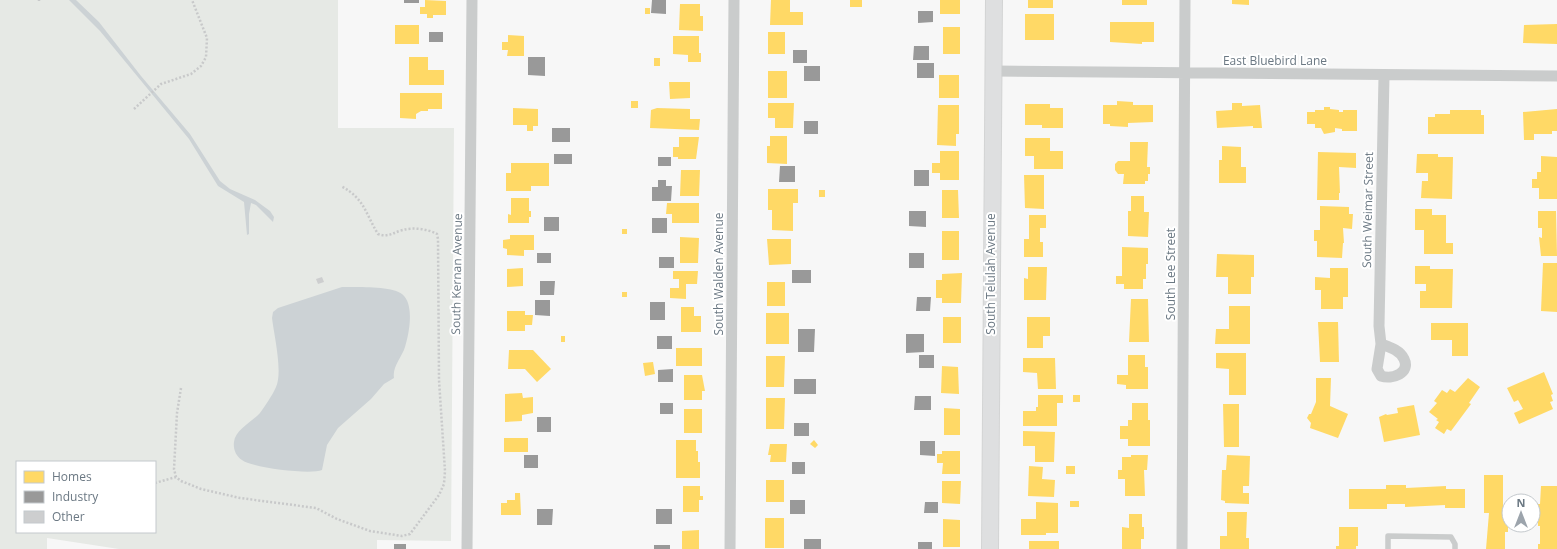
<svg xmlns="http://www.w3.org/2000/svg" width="1557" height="549" font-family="'Open Sans',sans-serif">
	<rect width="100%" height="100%" fill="#f7f7f7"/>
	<path fill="#e6e9e5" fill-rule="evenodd" d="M0,0H338V128H454L451,541L377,540V549H119L47,538V549H0ZM17,462H155V532H17Z"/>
	<path fill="#ccd2d5" d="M69,0H76L99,22L141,76L190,134L220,181L230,189L255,200L270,211L274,217L273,222L256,205L251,203L249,214V234L247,235L244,202L218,186L189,139L100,31Z
		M342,287C355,287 393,286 402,294C415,304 409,334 405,347C402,357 392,367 394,378L384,384L371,399L338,428L327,445L322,470C311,475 252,468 242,460C236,456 233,449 234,442C235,430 253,421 260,413C265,406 272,396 276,387C283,372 274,335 272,318L273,312L278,308Z"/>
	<path fill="#ffd966" d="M425,0L446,1V15H433V18H427V14H420V7H425Z
		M771,0H790V12H803V25H770Z
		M850,0H862V7H850Z
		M940,0H960V14H940Z
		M1028,0H1053V8H1028Z
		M1122,0H1147V5H1122Z
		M1232,0H1249V5L1232,4Z
		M680,4H700V16H703V31L679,30Z
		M645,8H650V14H645Z
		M1025,14H1054V40H1025Z
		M1110,22H1154V42H1142V44L1110,42Z
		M1557,24V44L1523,43L1524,25Z
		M395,25H419V44H395Z
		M943,27H960V54H943Z
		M768,32H785V54H768Z
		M508,35L524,36V56H507L508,50H502V42H508Z
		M673,36H699V53H701V62H688V55L673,54Z
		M409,57H428V70H444V85H409Z
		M654,58H660V66H654Z
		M768,71H787V98H768Z
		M939,75H959V98H939Z
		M669,82H690V98L670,99Z
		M400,93H442V109H428V111H421L416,114V119L400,118Z
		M631,101H638V108H631Z
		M1117,101L1133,102V105H1153V122L1128,123V127L1110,126V124H1103V105H1117Z
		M768,103H794L793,128H775V118H768Z
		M1232,103H1242V106L1260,105L1262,128H1253V126L1217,128L1216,111L1232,110Z
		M1025,104H1050V108H1063V128H1042V125H1025Z
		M938,105H959V134H956V146L937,145Z
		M1324,107H1330V109L1339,110V112H1343V110H1357V131H1342V129L1335,128V132L1324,134L1321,128H1315V124H1307V112H1315V110H1324Z
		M513,108L538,109V126H533V131H527V125H513Z
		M657,108L690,109V119H700L699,130L650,128L651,110Z
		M1557,109V131H1552V134H1534V140H1524L1523,112Z
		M1450,110H1481V115H1484V134H1428V117H1435V114H1450Z
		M770,136H787V164L767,163V146H770Z
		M679,137H699L696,159H678V157H673V147H679Z
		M1025,138H1050V151H1063V169H1034V156H1025Z
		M1130,142H1148L1147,167H1150V174H1148V181H1145V184H1123L1124,174H1118L1115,170V164L1118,161H1130Z
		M1222,146L1241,147V167H1246V183H1219V160H1222Z
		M940,151H959V180H940V173H932V163H940Z
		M1318,152L1356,153V168L1339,167L1340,193H1339V200H1317Z
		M1417,154H1438V157H1453L1452,199L1421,198L1422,181H1428V173H1416Z
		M1541,156L1557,157V199H1539V188H1532V179H1537V172H1541Z
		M511,163H549V186H531V191H506V173H511Z
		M681,170H700L699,196H680Z
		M1024,175H1044V209L1025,208Z
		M768,189H798V203H793V231L772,230V210H768Z
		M819,190H825V197H819Z
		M942,190H958L959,218H942Z
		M1131,196H1144V212H1149L1148,237L1128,236V211H1131Z
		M511,198H529V211H531V217H529V223H508V214L511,215Z
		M667,203H699V223H672V214H666Z
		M1320,206L1349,207V214H1353L1352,229L1343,228L1344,243H1343L1342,258L1317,257V241H1314V230H1320Z
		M1415,209H1432V215H1446V243H1453V254H1424V230H1415Z
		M1538,211H1556L1557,256H1541L1539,237L1542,238V228H1538Z
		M1029,215H1046V228H1040V242H1043V257H1024V239H1029Z
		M622,229H627V234H622Z
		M942,231H959V260H942Z
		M510,235H534V250H524V256L507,255V249L503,248V240L510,239Z
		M680,237L699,238L698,263H680Z
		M767,239H791V264L769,265Z
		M1122,247L1148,248V264H1146V279H1143V289H1124V284H1116V276H1122Z
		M1217,254L1254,255V277H1251V294H1228V277H1216Z
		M1543,263H1557V312L1541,311Z
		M1415,266H1430V269H1453L1452,308H1420V291H1426V284H1415Z
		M1028,267H1047L1046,300H1024V278L1028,279Z
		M523,268V286L507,287V269Z
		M1330,268H1348V297H1343V309H1321V290H1315V277L1330,278Z
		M673,271H698L697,284H686V299L670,298V288H679V279H673Z
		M962,273L961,303H942V298H936V280H942V274Z
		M767,282H785V306H767Z
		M622,292H627V297H622Z
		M1131,299H1148L1149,342H1129Z
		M1229,306H1250V344H1215L1216,329H1229Z
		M681,307H694V316H701V332H681Z
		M507,311H525V315H533L532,325H525V331H507Z
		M766,313H789V344H766Z
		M943,317H961V343H943Z
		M1027,317H1050V336H1043V348H1027Z
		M1318,322H1338L1339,362H1320Z
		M1431,323H1468V356H1452V340H1431Z
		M561,336H565V342H561Z
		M676,348H702V366H676Z
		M509,350H533L551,369L537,382L525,369H508Z
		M1216,353H1246V395H1229V369L1216,368Z
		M1128,355H1145V367H1148V389H1126V385L1117,384V375H1128Z
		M766,356H785L784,387H766Z
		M1023,358H1055L1056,389H1038L1037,373L1023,372Z
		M653,362L655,374L645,376L643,363Z
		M942,366L958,367L959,394L941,393Z
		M1544,372L1553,394L1551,395L1553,401L1550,402L1553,409L1519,424L1514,413L1523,409L1518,400L1514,402L1507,388Z
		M684,375H702L705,391H702V400H684Z
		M1316,378H1331L1330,406L1348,414L1338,438L1310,428L1311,423L1307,418L1309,414H1311L1316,402Z
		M1468,378L1480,387L1469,403L1471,404L1451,431L1447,429L1444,434L1435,428L1439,422L1436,420L1438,419L1429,412L1437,403L1434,401L1442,390L1447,393L1450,389L1455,392Z
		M522,393L523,398L533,397V413L522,415V421L505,422V394Z
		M1038,395H1063V403H1057V426H1023V411H1036V407H1038Z
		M1073,395H1080V402H1073Z
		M766,398H785L784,429H766Z
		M1132,403H1148V420H1150V446H1128V439H1120V426H1128V420H1132Z
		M1223,404H1239V447H1224Z
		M1414,405L1420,435L1384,442L1379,417L1386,414L1387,415L1398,413L1397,408Z
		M944,408L960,409V435H944Z
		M684,409H702V433H684Z
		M1023,431L1055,432L1054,462H1035V446H1023Z
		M504,438H528V452H504Z
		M676,440H696V451H698V462H700V478H676Z
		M814,440L818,445L815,448L810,444Z
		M770,444H787L786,462H770L771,455H768Z
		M942,451H960V474H942L943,463H937V454H942Z
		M1131,455H1148L1147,470H1144L1145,496H1125V479H1118V470H1122V457H1131Z
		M1227,455L1250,456L1249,486H1243V493H1249V504L1225,503V501L1221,500L1222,470H1226Z
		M1029,466L1043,467L1042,479L1055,480L1054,497L1028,496Z
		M1066,466H1075V474H1066Z
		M1484,475H1503V512H1508V532H1505V549H1486L1489,513H1484Z
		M766,480H784V502H766Z
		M942,481H961L960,504L942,503Z
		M1386,485H1406V488L1446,486V489H1465V508H1445V505L1405,507V504H1387V509H1349V489H1386Z
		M683,486H700V496H703V500H699V512H683Z
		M1541,486H1557V549H1538V544H1540V526H1538V504H1540Z
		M515,493H520L521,515H501V503H507V500H515Z
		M1070,501H1079V507H1070Z
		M1036,502L1058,503V533H1046V535H1021V519H1036Z
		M1227,512H1247L1246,538H1249V549H1220V536H1227Z
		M1129,514H1142V527H1144V539H1141V549H1122V527L1129,528Z
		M765,518H784V548H765Z
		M943,519L960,520V547H943Z
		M1339,527H1358V546H1356V549H1336V546H1339Z
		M699,530V549H682V531Z
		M1029,541H1059V549H1029Z"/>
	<path fill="#999" d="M404,0H419V3H404Z
		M652,0H666V14L651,13Z
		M918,11H933V22L918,23Z
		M429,32H443V42H429Z
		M914,46H929V60H913Z
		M793,50H807V63H793Z
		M528,57H545V76L528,75Z
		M917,63H934V78H917Z
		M804,66H820V81H804Z
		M804,121H818V134H804Z
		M552,128H570V142H552Z
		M554,154H572V164H554Z
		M658,157H671V166H658Z
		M780,166H795V182H779Z
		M914,170H929V186H914Z
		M658,180H666V186H672L671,201H652V187H658Z
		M909,211H926V227L909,226Z
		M544,217H559V231H544Z
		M652,218H667V233H652Z
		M537,253H551V263H537Z
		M909,253H924V268H909Z
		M659,257H674V268H659Z
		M792,270H811V283H792Z
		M540,281H555L554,295H540Z
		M917,297H931L930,311H916Z
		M535,300H550V316L535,315Z
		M650,302H665V320H650Z
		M798,329H815L814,352H798Z
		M906,334H924V352L906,353Z
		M657,336H672V349H657Z
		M919,355H934V368H919Z
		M673,369V382H658V370Z
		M794,379H816V394H794Z
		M915,396H931V410H914Z
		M660,403H673V414H660Z
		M537,417H551V432H537Z
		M794,423H809V436H794Z
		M920,441H935V456L920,455Z
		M524,455H538V468H524Z
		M792,462H805V474H792Z
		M790,500H805V514H790Z
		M925,502H938V513H924Z
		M537,509H553L552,525H537Z
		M656,509H672V524H656Z
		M804,539H821V549H804Z
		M918,542H932V549H918Z
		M394,544H406V549H394Z
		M654,545H670V549H654Z"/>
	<path fill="#cdcecf" d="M322,277L324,282L318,284L316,279Z"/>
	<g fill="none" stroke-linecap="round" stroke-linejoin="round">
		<defs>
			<path id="secondary" d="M990,549L994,0"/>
		</defs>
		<use href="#secondary" stroke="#d3d4d4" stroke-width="18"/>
		<path stroke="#c8c9ca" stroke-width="2.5" stroke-dasharray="2 2" stroke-linecap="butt" d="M39,0V1
			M134,109L161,84L191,74L201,66L206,57L207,38L192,0
			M181,388L177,413L174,469L176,477L181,481L201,489L240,498L316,508L337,519L370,531L402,536L410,534L439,495L444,484L445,471L439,380L438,239L437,234C428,229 413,227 403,230C394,232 388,238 378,234C365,213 365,199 341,186
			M155,483L176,477"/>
		<path stroke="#cacccc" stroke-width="5.5" d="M1388,549V536L1451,537L1455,544V549"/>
		<path stroke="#cacccc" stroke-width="11" d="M994,71L1557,76
			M1381,344C1389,347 1400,350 1404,359C1411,373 1392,380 1381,376L1377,369L1381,344L1379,326L1384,76
			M467,549L472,0
			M730,549L734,0
			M1182,549L1185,0"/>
		<use href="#secondary" stroke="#dedfe0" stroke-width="16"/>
	</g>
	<g text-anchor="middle" stroke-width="4" stroke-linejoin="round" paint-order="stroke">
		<g font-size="12" fill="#6b7883" stroke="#fff">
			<text x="1275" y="65">East Bluebird Lane</text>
			<text transform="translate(1368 210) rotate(-89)" y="4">South Weimar Street</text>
			<text transform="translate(457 274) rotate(-89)" y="4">South Kernan Avenue</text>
			<text transform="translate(719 274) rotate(-90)" y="4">South Walden Avenue</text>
			<text transform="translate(991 274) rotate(-90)" y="4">South Telulah Avenue</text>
			<text transform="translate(1171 274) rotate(-90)" y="4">South Lee Street</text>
		</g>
	</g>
	<rect x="16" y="461" width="140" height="72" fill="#ffffff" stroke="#c4c9cd"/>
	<rect x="24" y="471" width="20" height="12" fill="#ffd966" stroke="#c4c9cd"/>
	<text x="52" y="481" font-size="12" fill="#6b7883">Homes</text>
	<rect x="24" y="491" width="20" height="12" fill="#999999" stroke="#c4c9cd"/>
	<text x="52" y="501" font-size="12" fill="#6b7883">Industry</text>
	<rect x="24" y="511" width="20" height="12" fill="#cdcecf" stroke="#c4c9cd"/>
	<text x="52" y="521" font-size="12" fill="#6b7883">Other</text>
	<g transform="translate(1521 513)"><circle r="19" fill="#ffffff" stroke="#c4c9cd"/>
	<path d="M0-3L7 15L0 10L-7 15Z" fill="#9ca4ac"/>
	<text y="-6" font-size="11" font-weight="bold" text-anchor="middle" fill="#6b7883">N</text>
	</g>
</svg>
